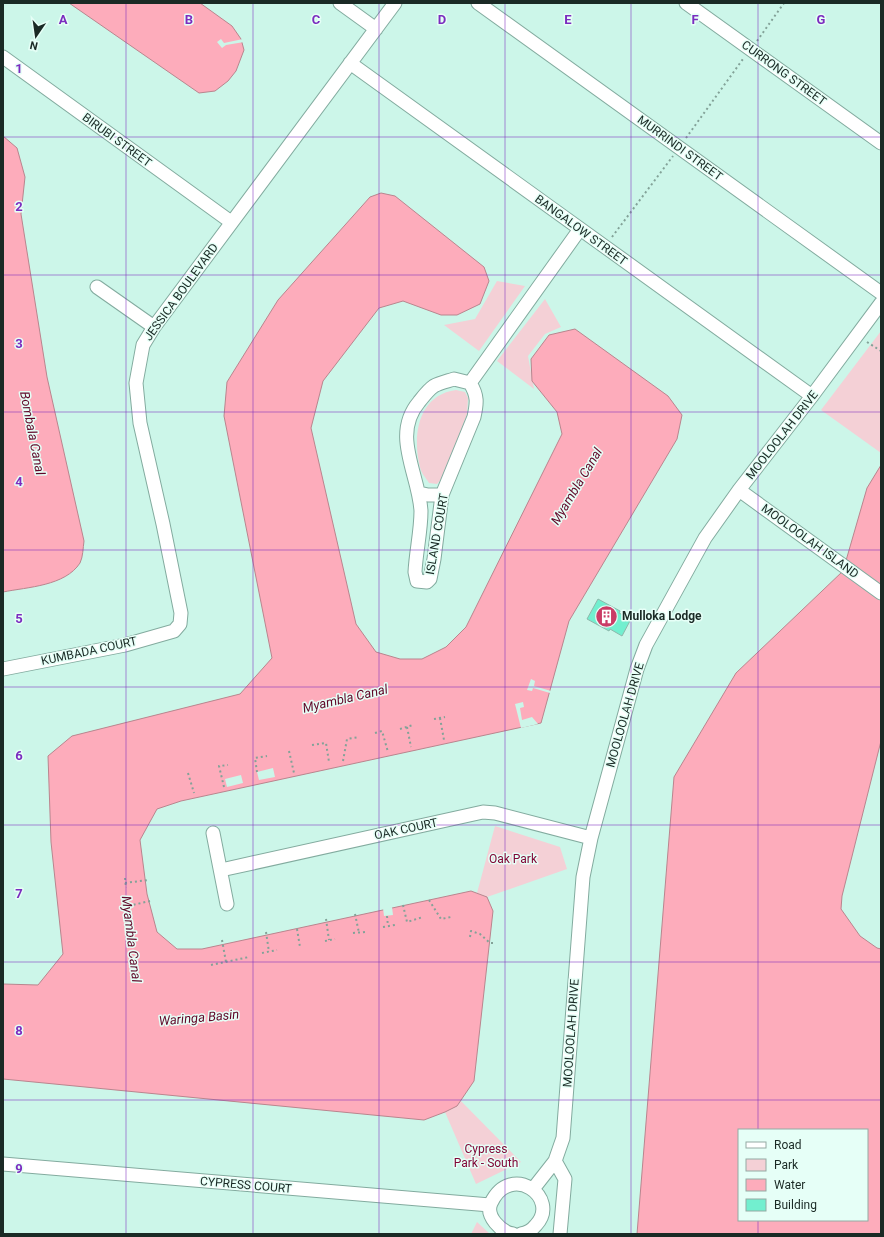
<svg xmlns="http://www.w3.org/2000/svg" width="884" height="1237" font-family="Roboto,sans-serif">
	<rect width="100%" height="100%" fill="#ccf6e9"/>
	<path fill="#f4d0d6" d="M497,281L525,286L479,351L444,325L475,319Z
		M545,299L561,327L545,334L528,356L534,389L497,361Z
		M881,331V453L821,410Z
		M456,390L465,392L468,398L467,414L445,475L437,484L429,483C426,478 421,473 420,467C412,436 418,395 456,390Z
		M495,826L560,847L567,869L487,897L477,893Z
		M461,1101L521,1162L476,1184L445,1112L457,1106Z
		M477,1222L490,1234H471Z"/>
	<path fill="#fdacbb" stroke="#b9858e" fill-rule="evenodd" d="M69,3H200L232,26L241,39L244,50L236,71L228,81L215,91L199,93Z
		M3,136L17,148L25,177L21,214L47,377L84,541C83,548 83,557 80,563C65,586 28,587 3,592Z
		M381,193L395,196L484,267L489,281L480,304L457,315H441L403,301L379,308L323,381L311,428L356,624L376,652L400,659H422L446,647L466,627L562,434L557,412L532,381L531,359L549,335L575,329L668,396L682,415L677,439L569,621L541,723L181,801L157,809L140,840L147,894L157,932L177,949H202L471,891L487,897L493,911L474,1081L457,1106L445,1112L424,1120L3,1079V984L38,985L63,954L51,842L48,756L72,736L240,694L272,658L224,416L227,382L278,300L370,197Z
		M881,465V741L842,896L841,909L860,936L877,948L881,949V1234H637L674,777L736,673L843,571L867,488ZM739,1130H867V1220H739Z"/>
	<path fill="#ccf6e9" d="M221,39L224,43L243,39L244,42L226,45L222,48L217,42Z
		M531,679L535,681L534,686L551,691L550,693L533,688L532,691L527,690Z
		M523,702L524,707L520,708L522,720L532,717L538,724L521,728L515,704Z
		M273,768L275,777L259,780L257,772Z
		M241,775L243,783L227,787L225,779Z
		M392,907L393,915L384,916L383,908Z"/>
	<path fill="#72efcf" stroke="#8fb7ab" d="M598,599L620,611L619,613L631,619L622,636L610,629L609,631L587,619Z"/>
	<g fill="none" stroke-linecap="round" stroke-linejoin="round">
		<defs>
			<path id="minor" d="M340,3L376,29
				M478,3L881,293
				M686,3L881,143
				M3,57L231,222
				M350,63L812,396
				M97,287L154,327
				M454,379L470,383C478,396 477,403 474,417L442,495L434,559L430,579L427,582L417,581L415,572C416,552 421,531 421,511C419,474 391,435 419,402C423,397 428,390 434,386C439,383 448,381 454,379Z
				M470,383L580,229
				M739,490L881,593
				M419,493L428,495H442
				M3,669L125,645L174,631L180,624L181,613L163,524L140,423L136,383L143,345L154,327L395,3
				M213,833L227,904
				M221,870L483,812L495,813L591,838
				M555,1161L565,1179L560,1234
				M3,1164L490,1205
				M533,1189L555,1161L563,1138L583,877L591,838L637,669L646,645L705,538L739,490L812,396L881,303
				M513,1234C501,1232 485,1216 491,1203C511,1161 561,1198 536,1225C532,1230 527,1233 521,1234"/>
		</defs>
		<use href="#minor" stroke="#83ab9f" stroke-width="15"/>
		<path stroke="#83a298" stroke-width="2" stroke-dasharray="2 3" stroke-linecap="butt" d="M757,41L784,3
			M686,138L743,59
			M612,237L673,156
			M867,342L881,351
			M440,718L444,740
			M434,719L445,717
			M407,727L411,747
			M400,729L413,725
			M375,733L382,731L388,752
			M312,745L326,743L329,762
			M289,751L294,773
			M343,761L347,739L359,737
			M257,772L255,758L267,756
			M188,773L194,793
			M224,787L219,766L228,765
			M125,878L126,888
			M125,883L148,880
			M429,900L441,919L451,917
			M403,905L407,922L423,917
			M355,914L359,933
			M387,916L388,926
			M326,919L329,940
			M131,920L128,906L150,901
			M383,927L395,925
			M297,929L300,947
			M266,932L269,952
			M353,933L365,932
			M470,937L471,931L480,934L490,943H494
			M222,940L226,962
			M325,941L335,939
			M262,953L277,950
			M211,965L249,957"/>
		<use href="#minor" stroke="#fff" stroke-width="13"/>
	</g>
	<path fill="none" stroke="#7b2cbf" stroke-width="1" stroke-opacity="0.55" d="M126,3V1234M253,3V1234M379,3V1234M505,3V1234M631,3V1234M758,3V1130M3,137H881M3,275H881M3,412H881M3,550H881M3,687H881M3,825H881M3,962H881M3,1100H881M758,1220V1234"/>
	<defs>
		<symbol id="building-disc" viewBox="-11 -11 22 22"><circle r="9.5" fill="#ca3c66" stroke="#e6fff7"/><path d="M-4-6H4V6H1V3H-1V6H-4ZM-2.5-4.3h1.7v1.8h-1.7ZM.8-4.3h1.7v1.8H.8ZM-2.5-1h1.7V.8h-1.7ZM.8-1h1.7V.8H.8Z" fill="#fff"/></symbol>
	</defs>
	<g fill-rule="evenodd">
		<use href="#building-disc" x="594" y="604" width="25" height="25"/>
	</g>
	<g text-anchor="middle" stroke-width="3" stroke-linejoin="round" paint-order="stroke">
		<g font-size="12" fill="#1a2a25" stroke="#e6fff7">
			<text transform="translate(784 73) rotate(36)" y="4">CURRONG STREET</text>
			<text transform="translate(117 140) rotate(36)" y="4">BIRUBI STREET</text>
			<text transform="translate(680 148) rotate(36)" y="4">MURRINDI STREET</text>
			<text transform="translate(581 230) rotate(36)" y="4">BANGALOW STREET</text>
			<text transform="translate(181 292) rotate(-54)" y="4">JESSICA BOULEVARD</text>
			<text transform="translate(782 435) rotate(-52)" y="4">MOOLOOLAH DRIVE</text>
			<text transform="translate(437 534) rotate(-80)" y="4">ISLAND COURT</text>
			<text transform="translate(810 541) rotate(36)" y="4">MOOLOOLAH ISLAND</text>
			<text transform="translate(89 651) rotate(-12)" y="4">KUMBADA COURT</text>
			<text transform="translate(625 715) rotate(-74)" y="4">MOOLOOLAH DRIVE</text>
			<text transform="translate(406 829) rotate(-12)" y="4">OAK COURT</text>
			<text transform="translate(571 1033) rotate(-86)" y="4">MOOLOOLAH DRIVE</text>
			<text transform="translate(246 1185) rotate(5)" y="4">CYPRESS COURT</text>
		</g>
		<g font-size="12" font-weight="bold" fill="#1a2a25" stroke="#e6fff7" text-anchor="start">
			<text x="622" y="620">Mulloka Lodge</text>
		</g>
		<g font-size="12" fill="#810737" stroke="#e6fff7">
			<text x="513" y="863">Oak Park</text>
			<text x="486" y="1153">Cypress<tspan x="486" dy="14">Park - South</tspan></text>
		</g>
		<g font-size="13" font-style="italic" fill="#610728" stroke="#e6fff7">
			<text transform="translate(33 433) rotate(79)" y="5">Bombala Canal</text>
			<text transform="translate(576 486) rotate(-59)" y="5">Myambla Canal</text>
			<text transform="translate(345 698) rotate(-13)" y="5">Myambla Canal</text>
			<text transform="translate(132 939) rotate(83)" y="5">Myambla Canal</text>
			<text transform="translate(199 1017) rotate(-5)" y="5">Waringa Basin</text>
		</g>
	</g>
	<g font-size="13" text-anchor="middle" font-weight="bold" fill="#7b2cbf" stroke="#e6fff7" stroke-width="3" stroke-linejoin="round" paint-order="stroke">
		<text x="63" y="24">A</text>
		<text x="189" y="24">B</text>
		<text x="316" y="24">C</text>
		<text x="442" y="24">D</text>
		<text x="568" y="24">E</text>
		<text x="695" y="24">F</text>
		<text x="821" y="24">G</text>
		<text x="19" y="73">1</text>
		<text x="19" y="211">2</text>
		<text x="19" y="348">3</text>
		<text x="19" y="486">4</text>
		<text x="19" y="623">5</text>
		<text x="19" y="760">6</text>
		<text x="19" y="898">7</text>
		<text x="19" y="1035">8</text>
		<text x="19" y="1173">9</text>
	</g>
	<rect width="884" height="1237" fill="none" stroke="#1a2a25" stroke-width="8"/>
	<rect x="738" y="1129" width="130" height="92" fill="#e6fff7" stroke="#94aaa3"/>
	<rect x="746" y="1142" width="20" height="6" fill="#ffffff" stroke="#94aaa3"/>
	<text x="774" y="1149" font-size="12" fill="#1a2a25">Road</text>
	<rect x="746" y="1159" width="20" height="12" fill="#f4d0d6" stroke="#94aaa3"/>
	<text x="774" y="1169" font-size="12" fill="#1a2a25">Park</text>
	<rect x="746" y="1179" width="20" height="12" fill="#fdacbb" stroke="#94aaa3"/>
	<text x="774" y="1189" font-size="12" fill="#1a2a25">Water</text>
	<rect x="746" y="1199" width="20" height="12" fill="#72efcf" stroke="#94aaa3"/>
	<text x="774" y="1209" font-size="12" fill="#1a2a25">Building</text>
	<g transform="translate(36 36) rotate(193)" stroke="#e6fff7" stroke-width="3" paint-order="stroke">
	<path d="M0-3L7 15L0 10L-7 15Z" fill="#1a2a25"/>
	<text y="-6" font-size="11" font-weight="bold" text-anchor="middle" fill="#1a2a25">N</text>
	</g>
</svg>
